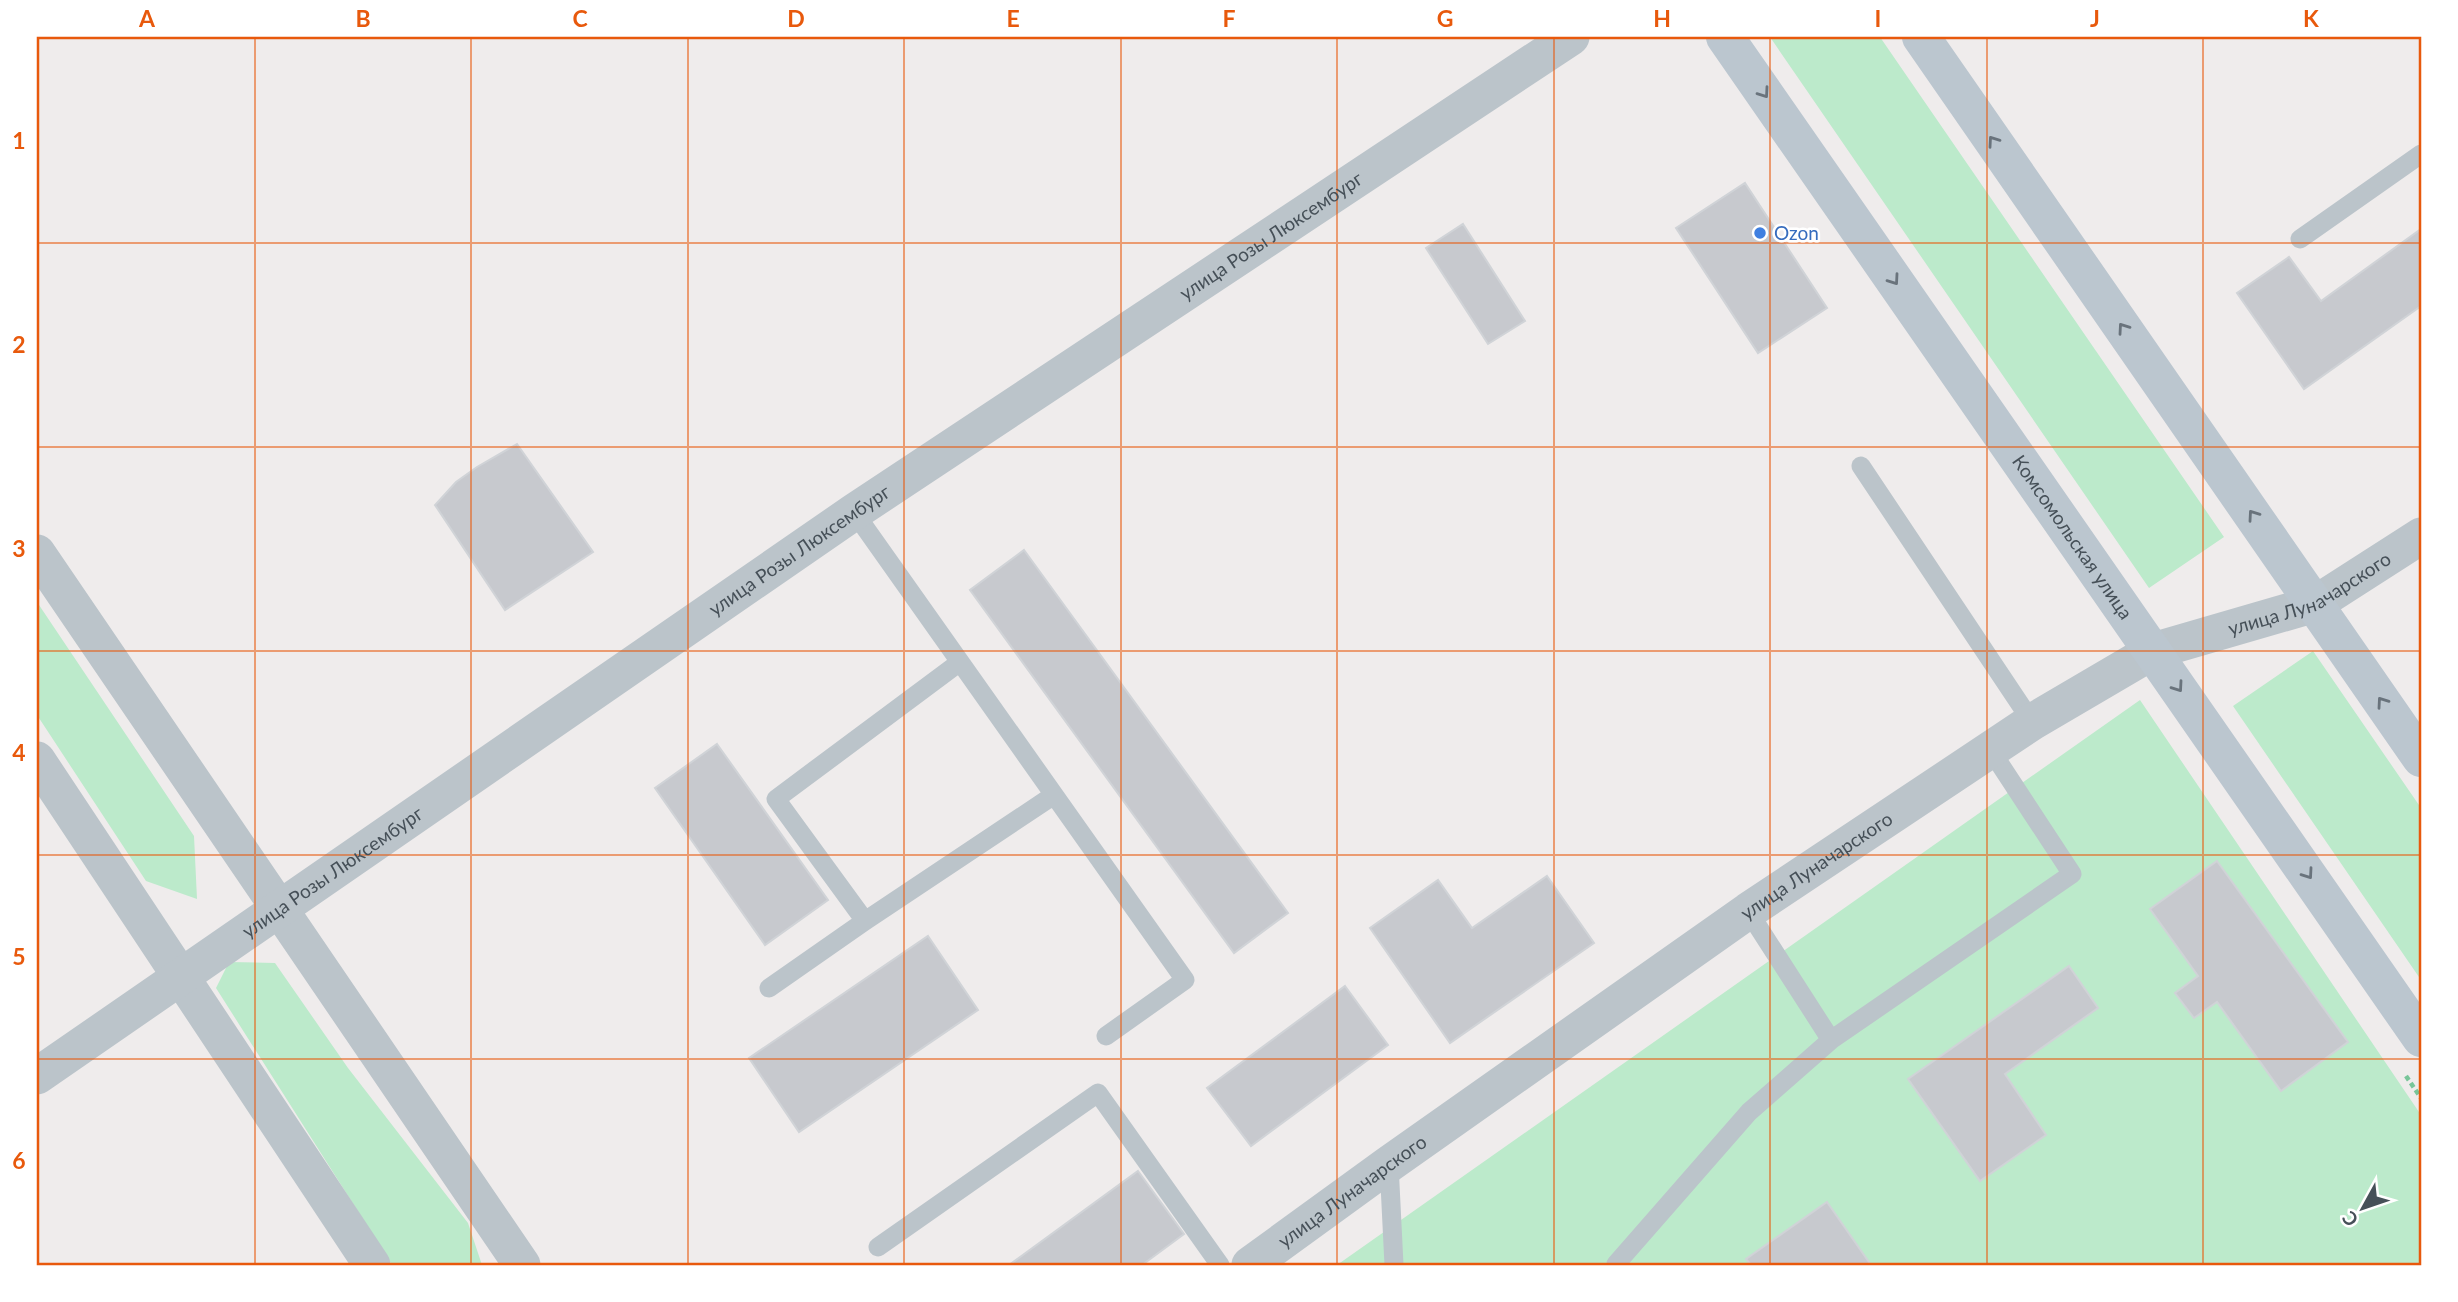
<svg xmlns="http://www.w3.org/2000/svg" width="2458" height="1302" font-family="Lato,sans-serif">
	<rect width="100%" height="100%" fill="#efecec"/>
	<path fill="#bceacb" d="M1770,37H1880L2224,537L2149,588Z
		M37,602L194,836L197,899L146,881L37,715Z
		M2313,651L2421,808V980L2233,706Z
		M2140,700L2421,1115V1265H1337Z
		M229,962L275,963L348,1068L468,1223L482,1265H392L216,988Z"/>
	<path fill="#c7c9ce" stroke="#d0d3d7" stroke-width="2" d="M1745,183L1827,308L1758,353L1676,228Z
		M1463,224L1525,321L1488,344L1426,248Z
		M2421,229V306L2304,389L2237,293L2289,257L2321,301Z
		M517,444L593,552L505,610L435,505L456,482L477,467Z
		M1024,550L1288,913L1234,953L970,590Z
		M717,744L828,900L765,945L655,788Z
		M2217,861L2348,1042L2281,1091L2217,1002L2194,1018L2175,993L2198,976L2150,909Z
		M1547,876L1594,943L1450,1043L1370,928L1438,880L1472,928Z
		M928,936L978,1010L799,1132L749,1058Z
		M2069,966L2098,1008L2005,1074L2046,1135L1980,1181L1908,1079Z
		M1345,986L1388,1045L1251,1146L1207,1088Z
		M1138,1171L1184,1234L1142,1265H1009Z
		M1827,1202L1871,1265H1751L1746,1259Z"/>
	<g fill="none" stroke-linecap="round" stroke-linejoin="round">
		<path stroke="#78c599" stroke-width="4.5" stroke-dasharray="5 3.5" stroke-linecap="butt" d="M2406,1076L2421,1098"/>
		<path stroke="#bbc4ca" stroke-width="19" d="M2300,239L2421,154
			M1861,466L2032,722
			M854,512L1185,980L1106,1036
			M1748,911L1831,1040
			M865,921L776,799L960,662
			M769,988L865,921L1054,795
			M1389,1164L1394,1265
			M878,1247L1098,1093L1220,1265
			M1616,1264L1749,1112L1831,1040L2072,874L1990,749"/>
		<g stroke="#bbc4ca" stroke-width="37">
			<path d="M37,553L522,1265"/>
			<path d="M37,760L372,1265"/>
			<path id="s1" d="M37,1076L854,512L1571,37"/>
			<path id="s2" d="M1250,1265L1389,1164L1748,911L2032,722L2153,651L2315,604L2421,536"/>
		</g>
		<g stroke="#bbc6cf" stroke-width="38">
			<path id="s3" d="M1725,37L2421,1038"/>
			<path d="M1921,37L2421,758"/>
		</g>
	</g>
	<defs><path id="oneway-chevron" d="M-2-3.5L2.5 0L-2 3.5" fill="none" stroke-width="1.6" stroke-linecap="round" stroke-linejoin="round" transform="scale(1.75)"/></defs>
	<g stroke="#69737c">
		<use href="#oneway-chevron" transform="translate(1764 93) rotate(55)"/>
		<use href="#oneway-chevron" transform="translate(1993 141) rotate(-125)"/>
		<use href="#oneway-chevron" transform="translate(1894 280) rotate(55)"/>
		<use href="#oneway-chevron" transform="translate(2123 328) rotate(-125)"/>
		<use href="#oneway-chevron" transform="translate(2253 515) rotate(-125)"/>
		<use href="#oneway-chevron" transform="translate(2178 687) rotate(55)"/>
		<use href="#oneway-chevron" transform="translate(2382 702) rotate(-125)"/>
		<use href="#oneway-chevron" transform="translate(2308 874) rotate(55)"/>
	</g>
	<path fill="none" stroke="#e8590c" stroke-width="2" stroke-opacity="0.55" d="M255,37V1265M471,37V1265M688,37V1265M904,37V1265M1121,37V1265M1337,37V1265M1554,37V1265M1770,37V1265M1987,37V1265M2203,37V1265M37,243H2421M37,447H2421M37,651H2421M37,855H2421M37,1059H2421"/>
	<circle fill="#3f7fe0" stroke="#fff" stroke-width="2.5" cx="1760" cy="233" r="7"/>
	<g text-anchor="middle" stroke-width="5" stroke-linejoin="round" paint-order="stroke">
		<g font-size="19" fill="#366cbe" stroke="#fff" text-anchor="start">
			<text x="1774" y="240">Ozon</text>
		</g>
		<g font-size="19" fill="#465058" stroke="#fff">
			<text dy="7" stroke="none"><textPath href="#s1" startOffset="1493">улица Розы Люксембург</textPath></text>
			<text dy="7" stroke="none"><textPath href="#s3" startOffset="609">Комсомольская улица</textPath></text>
			<text dy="7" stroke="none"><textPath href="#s1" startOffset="926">улица Розы Люксембург</textPath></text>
			<text dy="7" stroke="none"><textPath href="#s2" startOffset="1260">улица Луначарского</textPath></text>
			<text dy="7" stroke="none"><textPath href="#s2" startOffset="693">улица Луначарского</textPath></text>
			<text dy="7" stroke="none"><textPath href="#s1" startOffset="359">улица Розы Люксембург</textPath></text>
			<text dy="7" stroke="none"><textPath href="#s2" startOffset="126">улица Луначарского</textPath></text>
		</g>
	</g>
	<rect width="2458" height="1302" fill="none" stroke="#ffffff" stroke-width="77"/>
	<g transform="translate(2363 1208) rotate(230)" stroke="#ffffff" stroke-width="5" paint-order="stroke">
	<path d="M0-5L12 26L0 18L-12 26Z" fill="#465058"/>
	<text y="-10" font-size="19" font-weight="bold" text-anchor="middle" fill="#465058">С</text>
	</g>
	<rect x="38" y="38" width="2382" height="1226" fill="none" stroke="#e8590c" stroke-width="2.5"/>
	<g font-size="23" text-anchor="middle" font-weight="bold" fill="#e8590c">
		<text x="147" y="27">A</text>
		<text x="363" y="27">B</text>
		<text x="580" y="27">C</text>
		<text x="796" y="27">D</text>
		<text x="1013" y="27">E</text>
		<text x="1229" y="27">F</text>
		<text x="1445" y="27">G</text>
		<text x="1662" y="27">H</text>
		<text x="1878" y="27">I</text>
		<text x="2095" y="27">J</text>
		<text x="2311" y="27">K</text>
		<text x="19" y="149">1</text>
		<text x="19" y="353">2</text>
		<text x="19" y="557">3</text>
		<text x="19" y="761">4</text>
		<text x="19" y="965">5</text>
		<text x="19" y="1169">6</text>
	</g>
</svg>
